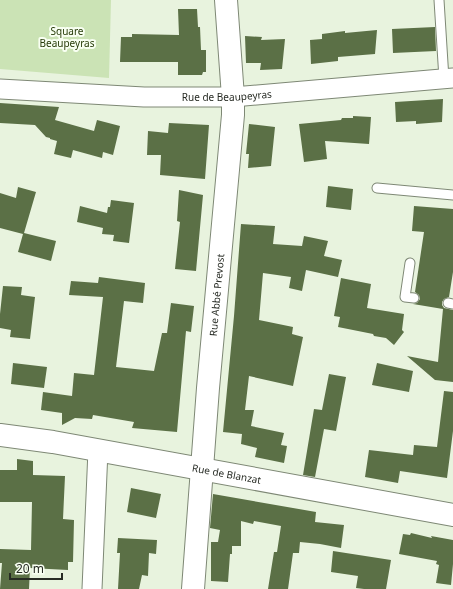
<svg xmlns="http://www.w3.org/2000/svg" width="453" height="589" font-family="'Noto Sans',sans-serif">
	<rect width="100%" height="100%" fill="#e8f3de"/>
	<path fill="#cbe3b5" d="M0,0H111L109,78L0,69Z"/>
	<path fill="#5b7046" d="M178,9H197L198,27H200L201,50H206V72H203L202,75H178V62H120L121,37H132V34L179,35Z
		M435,27L436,51L393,53L392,29Z
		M377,30L375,54L338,57V61L311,64L310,40L322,39V34L345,31V33Z
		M245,36L262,37L261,40L285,39L282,69L260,70L261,63H246Z
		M443,99L442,122L416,124V121L396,122L395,102Z
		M0,103L59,107L55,120L94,131L97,120L120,126L113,155L103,152L102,158L73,150L71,158L54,154L57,141L50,139V138L46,137L35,125L0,123Z
		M353,116L371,117L369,144L325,141L327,159L304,162L299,124L341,120L342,118H353Z
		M169,123L209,125L205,179L160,175L161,155H147L148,131L168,133Z
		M249,124L275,127L271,166L248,168L249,154H246Z
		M328,186L353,189L351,210L326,207Z
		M18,187L36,192L24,233L56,241L51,261L18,252L23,234L0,228V193L16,198Z
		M179,190L203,195L196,271L175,269L180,222L177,221Z
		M111,200L134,203L129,243L113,241L114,235L102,234L103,228L77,222L80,206L107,213L108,207H110Z
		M414,206L453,209V272L449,297L444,299L442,302V305L444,308L453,310V382L435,380L407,356L438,362L443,309L413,304L417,303L420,299L419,295L415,292L424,232L412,231Z
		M241,224L275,226L273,244L302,246L304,236L328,241L324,256L342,260L338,277L306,270L302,291L289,288L291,277L263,273L259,320L293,327L292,334L303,337L293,386L249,376L245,410H254L251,426L284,433L281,445L287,446L284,463L255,457L257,448L241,444L242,434L223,432L234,316Z
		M99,277L145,283L143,303L124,301L116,367L154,371L162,333H167L171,303L194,306L191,332L186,331L177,432L132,428L134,422L93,415L92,419L75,418L62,425V413L41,410L43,392L72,396L74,373L94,375L103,297L69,295L71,281L98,283Z
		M341,278L371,284L367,308L404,314L402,330L404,332L394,345L386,338L374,336L373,334L338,327L340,317L334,316Z
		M3,286L22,287L21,295L35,297L30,339L10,337L11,330L0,328V314Z
		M13,363L47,367L44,388L11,384Z
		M377,363L413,371L409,392L372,385Z
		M329,374L346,377L336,431L324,429L315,477L303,475L314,409L322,410Z
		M444,391L453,392V431L447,478L400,471L398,483L365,477L369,450L413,455L414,445L437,447Z
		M17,459L33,461V475L65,476L63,519L74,520L73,562H68V570L30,568L29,589H0L2,563H0V549L31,550L32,502H0V470H17Z
		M131,488L161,494L156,518L127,512Z
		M213,494L316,512L315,522L344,525L341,548L320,544L300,542L299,553H293L288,589H268L274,552H277L281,526L254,521L253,524L241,521V546H232V554H230L228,582L211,581V542H218L220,530L210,528Z
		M411,533L432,538L431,536L453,540V564L451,585L436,583L439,565L436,564L437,561L399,554L403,534L410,535Z
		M118,538L157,540L156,554L149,553L148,576L142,575L139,589H118L120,553H117Z
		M333,551L391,560L386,589H364L356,588L358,576L331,572Z"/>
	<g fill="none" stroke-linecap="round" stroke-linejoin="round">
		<defs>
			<path id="service" d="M439,0L444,79
				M377,188L453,195
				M410,263L405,297L414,298
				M448,303L453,304"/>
			<g id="minor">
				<path id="s1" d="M0,89L144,97H233L453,78"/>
				<path d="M92,589L98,450"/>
			</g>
			<g id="tertiary">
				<path id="s2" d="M0,435L53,442L453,515"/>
				<path id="s3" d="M193,589L208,388L233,115V97L226,0"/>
			</g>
		</defs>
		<use href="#service" stroke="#7e8875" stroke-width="11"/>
		<use href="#minor" stroke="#7e8875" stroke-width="21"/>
		<use href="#tertiary" stroke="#7e8875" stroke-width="24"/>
		<use href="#service" stroke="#fff" stroke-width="9"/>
		<use href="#minor" stroke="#fff" stroke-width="19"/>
		<use href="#tertiary" stroke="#fff" stroke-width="22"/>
	</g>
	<g text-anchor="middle" stroke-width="4" stroke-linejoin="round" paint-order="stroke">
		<g font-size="10" fill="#263b08" stroke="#f8fff2">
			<text x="67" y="35">Square<tspan x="67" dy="12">Beaupeyras</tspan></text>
		</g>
		<g font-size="10" fill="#272b24" stroke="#f8fff2">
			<text dy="4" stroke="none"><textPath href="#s1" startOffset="227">Rue de Beaupeyras</textPath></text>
			<text dy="4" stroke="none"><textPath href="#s3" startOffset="295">Rue Abbé Prevost</textPath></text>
			<text dy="4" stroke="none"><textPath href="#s2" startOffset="230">Rue de Blanzat</textPath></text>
		</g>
	</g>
	<path d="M10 573v6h52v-6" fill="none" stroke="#272b24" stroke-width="2"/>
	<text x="16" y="573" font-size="12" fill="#272b24" stroke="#f8fff2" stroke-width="3" paint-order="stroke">20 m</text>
</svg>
